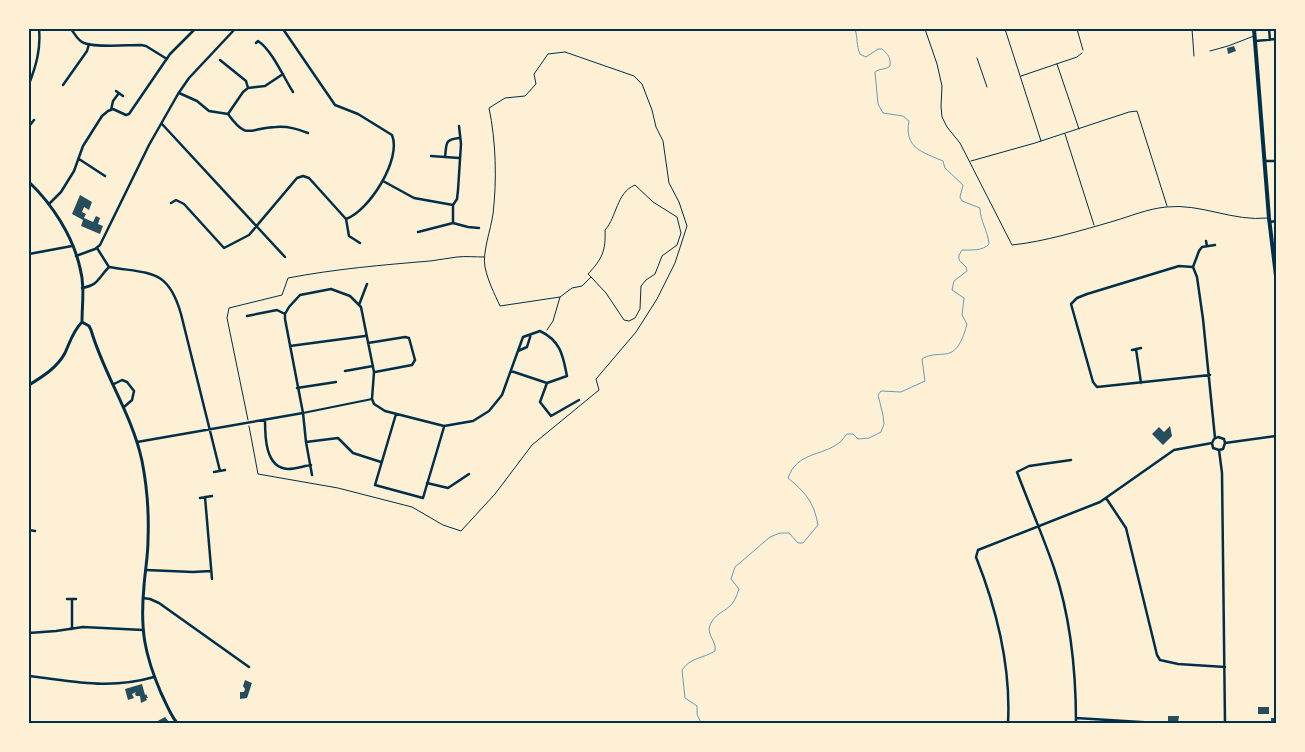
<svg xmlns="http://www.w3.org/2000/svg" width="1305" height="752" font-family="Quicksand,sans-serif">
	<rect width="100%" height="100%" fill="#fdf0d5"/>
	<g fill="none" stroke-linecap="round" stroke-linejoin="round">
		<path stroke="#669bbc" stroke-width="1" d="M701,723L697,714V706L685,698L682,670C691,657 702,659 715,651C717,641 706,635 710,625C715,614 722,613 730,606C735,601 737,595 739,589L731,579L735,567L770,537L780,533H789L798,543H803L818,525C814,502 805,492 788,478C797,452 822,456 839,443C842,441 844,437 847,434H853L858,439L869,438L881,432L884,424L883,415L878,395L881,391L901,392L925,381L922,359C930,354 936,355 945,354C959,353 964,335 967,324L962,315L964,298L952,290L954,281L967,271L966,267L959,260V255L962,250C971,250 983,251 989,244C988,231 980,221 980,208L962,201L960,197L963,185L945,168L943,161C922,152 904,148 909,121L903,116L883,113L878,104L875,72C880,68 886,70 890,66C891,58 888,54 882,49H878L866,57L860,54C856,45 858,38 855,29"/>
	</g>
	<path fill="#264d5e" d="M1234,46L1236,51L1228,54L1227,48Z
		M80,195L92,202L89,210L84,207L82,212L86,214L84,218L93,222L96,216L100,218L98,224L103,226L100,234L81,226L83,220L72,214Z
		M1170,426L1172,436L1163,445L1152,434L1159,427L1164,432Z
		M245,680L252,683L247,698L240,699V692H244L245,689L243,686Z
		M142,684L145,695L146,694L148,698H146L147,700L141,703L140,696H136L135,694L136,692L132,694L134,698L128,700L125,689Z
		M1258,707H1269V714H1258Z
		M1168,716H1179L1178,723H1168Z
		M165,717L170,723H154Z
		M1271,718H1276V723H1271Z"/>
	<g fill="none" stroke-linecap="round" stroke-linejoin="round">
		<path stroke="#003049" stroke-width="1" d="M547,330L553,321L560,297L572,288L582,286L591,277L606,293L624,320L629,321L635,318L640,309L641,286L646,280L655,274L662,256L677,245L681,233L677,217L653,202L635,185C616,193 617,217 605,230C606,251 602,259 588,274L591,277
			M248,420L227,318L229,308L282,295L288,278C335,269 382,265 430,261C439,260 448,258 457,257C466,256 475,257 484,257
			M249,426L258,474L338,488L412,507L443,525L461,531L495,494L532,445L599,390L596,379L636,332L657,299L675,263L687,226L679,202L669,183L663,141L656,127L652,110L642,84L634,76L565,52L548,54L534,74L536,84L525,96L505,98L489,108C496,141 497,180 493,214C491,229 482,253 485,267C488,281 494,293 500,306L560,297"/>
		<path stroke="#003049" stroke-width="1" d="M925,29L937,64L942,86L941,106L942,117L947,127L960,143L1012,245C1043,242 1083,230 1114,221C1131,216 1147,209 1166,207C1201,203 1233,222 1268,218
			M1005,29L1041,141
			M1077,29L1083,50
			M1192,29L1194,56
			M1210,51L1228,46L1254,36
			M977,58L987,87
			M1057,64L1079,129
			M1021,76L1077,57L1082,53
			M1065,134L1094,225
			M971,161L1035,143L1129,112L1137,111L1167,206"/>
		<path stroke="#003049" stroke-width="2" d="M303,413L372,399"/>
		<path stroke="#003049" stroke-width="2.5" d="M71,29C75,34 78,41 84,43C96,48 127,45 141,45L146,46L167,59
			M283,29L335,105L358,114L392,135C402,159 369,211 346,219
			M1269,29L1270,40
			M1255,41L1276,39
			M256,43L258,41C272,50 284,78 293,92
			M220,60L246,81L248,88
			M29,84C36,66 41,49 39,29
			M63,85L87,51L89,44
			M116,91L123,96
			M179,93L197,101L209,111L228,114L243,92L248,88L265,86L283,74
			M111,110L113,101L119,93
			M228,114C248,142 250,127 276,127C288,126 297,129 308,133
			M162,124L285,257
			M30,125L34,120
			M431,156L459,158
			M445,157C447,143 444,140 459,138
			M79,159L105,176
			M1265,161H1276
			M383,181L414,198L453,205
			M171,203L176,200L184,204L224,248L249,235L297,178L303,176L309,178L346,219L349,236L360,243
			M49,204L61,192L74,171L83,146L102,116L108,111L113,109L126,115L129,114L170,54L195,29
			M1270,222L1276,221
			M453,223L468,227L479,228
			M418,232L453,223V205L457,199L458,190L461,144L459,126
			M1206,241L1207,246
			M97,248L109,267
			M29,254L72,246
			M76,256L95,249L100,245L149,145L178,94L189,78L235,29
			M109,267C150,274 168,268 181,314L220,471
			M1193,267L1179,266L1087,294L1077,298L1071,304L1093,382L1097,387L1210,375
			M82,288C99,285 98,278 109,267
			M359,305L367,284
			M247,316L277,310L285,314
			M368,343L405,337L409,338L415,360L412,365L375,372
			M290,346L365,336
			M1136,349L1141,383
			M1132,350L1141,348
			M518,351L527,347L531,334
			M345,371L373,366
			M547,383L540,402L551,416L579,400
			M114,384L122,380L127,382L134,391L132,400L124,407
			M297,388L336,382
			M396,414L375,485L423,498L444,427
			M265,420C265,436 265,468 288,469C295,469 304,466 311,465
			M1215,438L1203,319L1197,277L1193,267L1199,251L1202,247L1215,245
			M137,442L303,413
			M306,442L338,438L353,453L381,462
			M1212,443L1213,448L1219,450L1223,449L1225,443
			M1225,443L1276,436
			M1219,450L1222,473L1225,723
			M1071,460L1029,466L1017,472C1029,504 1043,536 1054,568C1071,618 1076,671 1076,723
			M214,472L225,470
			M312,475L306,442L303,413L285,319V314L289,307L300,295L331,289L350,296L361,307L374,372L372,399L374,404L385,411L444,426L473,421L489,411L502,395L523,337L540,331C561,341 563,356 567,376L547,383L511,371
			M427,483L448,488L469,474
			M205,497L212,579
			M200,498L212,496
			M1106,498L1126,528L1157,655L1160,660L1178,664L1225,667
			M29,530L35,531
			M146,570L193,572L211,571
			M143,598L150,599L159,603L249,667
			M67,599H76
			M72,629V599
			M29,633L56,631L83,627L143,630
			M29,676C73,681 109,690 154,677
			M1076,718L1157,723
			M1008,723C1011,666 997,610 976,557L978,550L1100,502L1174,450L1212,443L1214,439L1218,437L1224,439L1225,443"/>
		<path stroke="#003049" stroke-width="3" d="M29,182C52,204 73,236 80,268C85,286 82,304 82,322C73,331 70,342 65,353C57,368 42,377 29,385
			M82,322L89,326L91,330C104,375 132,414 142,461C147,486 149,515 148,540C148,556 145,571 144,586C140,629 144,653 161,693C166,703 170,714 177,723"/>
		<path stroke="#003049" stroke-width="4" d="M1254,29L1269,218L1276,276"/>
	</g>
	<rect width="1305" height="752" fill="none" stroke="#fdf0d5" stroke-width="60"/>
	<rect x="30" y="30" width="1245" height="692" fill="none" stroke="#003049" stroke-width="2"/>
</svg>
